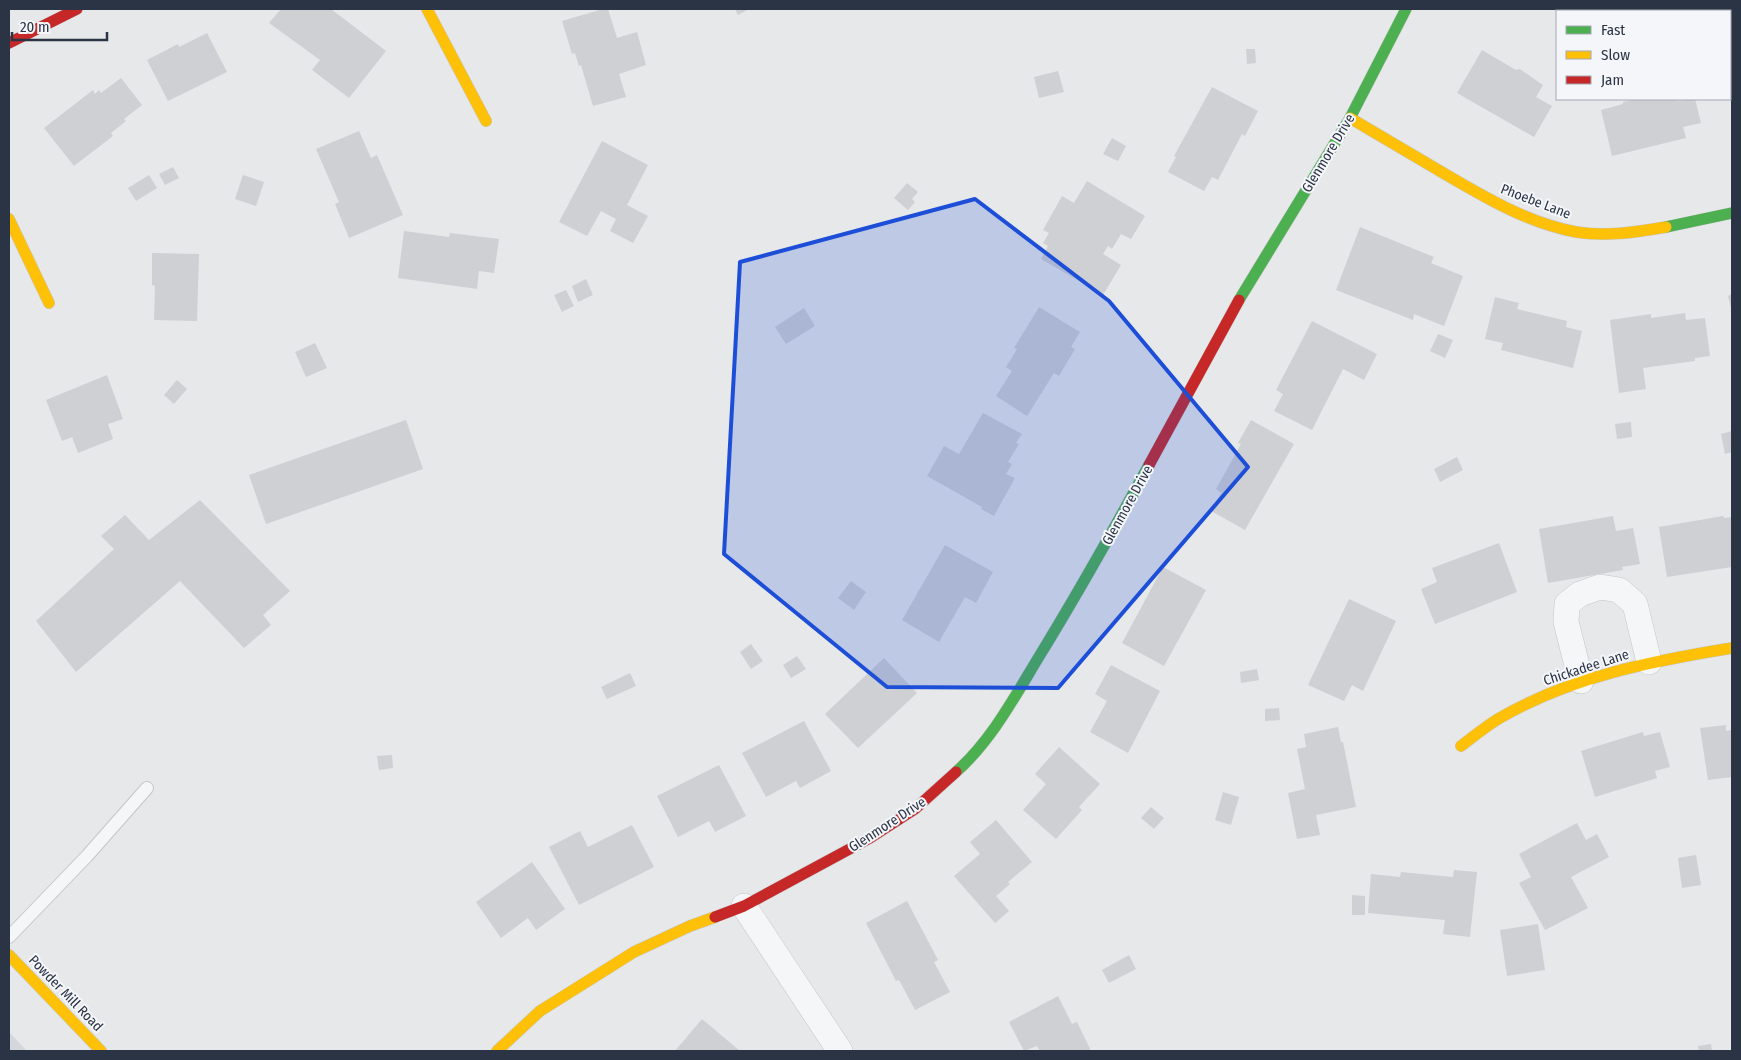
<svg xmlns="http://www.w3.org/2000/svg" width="1741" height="1060" font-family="'Fira Sans Condensed',sans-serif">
	<rect width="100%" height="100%" fill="#e6e8ea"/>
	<path fill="#d4d7dd" d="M9,1032L27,1051H9Z"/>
	<path fill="#ced0d3" d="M281,9H331L386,51L349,98L312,70L320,60L269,23Z
		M603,9H608L617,38L637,32L646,65L619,74L626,97L593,106L581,65L579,66L575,53L572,54L562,21Z
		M735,9H749L738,15Z
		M207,33L227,72L168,101L147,60L178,44L179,47Z
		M1246,49H1255L1256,63L1247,64Z
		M1482,50L1516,70L1520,69L1543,85L1536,97L1552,106L1534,137L1457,93Z
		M1058,71L1064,92L1039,98L1034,77Z
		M121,78L142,105L124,119L126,121L111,133L113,136L74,166L44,128L93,90L95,94L99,90L101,93Z
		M1212,87L1258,111L1245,136L1242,134L1218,180L1212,177L1204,191L1168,172L1176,157L1174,156Z
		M1637,99H1677V101L1695,99L1701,123L1683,127L1686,138L1612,156L1601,110L1623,104V102Z
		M359,131L371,158L377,155L403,215L349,238L335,204L339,202L316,149Z
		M1112,138L1126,146L1118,161L1103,154Z
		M602,141L648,165L627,205L648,216L633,243L610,231L616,219L601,211L587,236L559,222Z
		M173,167L179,178L165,185L159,174Z
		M149,175L157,188L136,201L128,188Z
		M243,175L264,182L256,206L235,199Z
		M1087,181L1145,216L1131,239L1121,234L1112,249L1108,246L1103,254L1121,265L1103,295L1041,259L1048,246L1043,243L1049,233L1043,230L1062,196L1074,203Z
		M907,183L918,192L912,199L915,202L908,210L894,198Z
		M1360,227L1434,257L1431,263L1463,276L1444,326L1414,314L1413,320L1336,290Z
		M404,231L449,237L450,233L499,239L494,273L479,271L477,289L398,278Z
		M152,253L199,254L197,321L154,320L155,286L152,285Z
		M586,279L593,295L578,302L572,286Z
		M566,290L574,306L562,312L554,295Z
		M1732,294V312L1728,296Z
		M1495,297L1519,303L1517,309L1567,321L1566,327L1582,331L1573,368L1501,350L1503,343L1485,339Z
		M1039,307L1080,332L1071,347L1075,349L1059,376L1054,373L1027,416L996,396L1012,371L1006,367L1017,349L1014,348Z
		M804,308L815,326L786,344L775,327Z
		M1685,313L1686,320L1705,318L1710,356L1695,358V361L1643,368L1646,389L1619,393L1610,320L1651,314V318Z
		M1312,321L1377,354L1364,380L1343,369L1312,430L1274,411L1283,394L1276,390Z
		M1438,334L1453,340L1445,358L1430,351Z
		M315,343L327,368L306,377L295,352Z
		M107,375L123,419L108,424L113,439L78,453L72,437L62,441L46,400Z
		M177,380L187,389L174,404L164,395Z
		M983,413L1022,434L1016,443L1019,444L1008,462L1012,464L1006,474L1015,478L994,516L981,509L982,507L927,476L944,446L959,454Z
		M406,420L423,469L266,524L249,475Z
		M1251,420L1294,444L1245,530L1211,511L1221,493L1216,489L1241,444L1238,443Z
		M1631,422L1632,437L1617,439L1615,424Z
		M1732,431V452L1725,454L1721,434Z
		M1457,457L1463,470L1440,482L1434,469Z
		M200,500L290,591L263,615L271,625L244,648L180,581L76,672L36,621L114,549L101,536L125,515L149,540Z
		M1613,516L1616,531L1633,528L1640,564L1622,567L1623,570L1548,583L1539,529Z
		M1723,516L1724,518L1732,517V567L1667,577L1659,527Z
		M1499,543L1517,592L1435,624L1421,589L1437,582L1432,568Z
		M945,545L993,572L976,603L965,597L939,642L902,620Z
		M1163,567L1206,590L1164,666L1122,643Z
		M851,581L866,592L854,610L838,598Z
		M1349,599L1396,621L1363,691L1352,685L1344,701L1308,685Z
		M751,644L763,661L751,669L740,652Z
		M797,656L806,669L791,678L783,665Z
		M884,658L917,693L858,748L825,714Z
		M1111,665L1160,691L1128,753L1090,732L1107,701L1095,694Z
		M1257,669L1259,680L1241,683L1240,672Z
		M630,673L636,686L607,699L601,687Z
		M1279,708L1280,720L1265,721V709Z
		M804,721L831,771L800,788L796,781L766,797L742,753Z
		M1726,725V731L1732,730V777L1708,780L1700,728Z
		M1338,727L1341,742H1343L1356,807L1316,815L1320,835L1297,839L1288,793L1305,789L1297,749L1306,747L1304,734Z
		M1643,732L1644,736L1660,732L1670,767L1655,771L1657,778L1595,797L1581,751Z
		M1059,747L1100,784L1079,807L1082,810L1056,839L1023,810L1046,784L1035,774Z
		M392,755L393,768L379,770L377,756Z
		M719,765L746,816L715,832L709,821L678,837L657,796Z
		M1223,792L1239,797L1231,825L1215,820Z
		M1151,807L1164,818L1154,829L1141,818Z
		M996,820L1032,862L1008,882L1010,884L996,896L1009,911L995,923L954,876L980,854L970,842Z
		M1577,823L1586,840L1597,834L1609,857L1571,877L1588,908L1545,930L1519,883L1531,877L1519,854Z
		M632,825L654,867L579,905L549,847L580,831L588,847Z
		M1696,855L1701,885L1682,888L1678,858Z
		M532,862L565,909L536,930L528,918L501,938L476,902Z
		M1454,870L1477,872L1470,937L1443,934L1445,920L1368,913L1371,874L1400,877L1401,872L1453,877Z
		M1352,895L1365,896V915H1352Z
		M907,901L938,960L934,962L950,992L915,1010L899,980L896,981L866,923Z
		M1538,924L1545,970L1507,976L1500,930Z
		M1129,955L1136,969L1109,983L1102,970Z
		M1058,996L1072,1024L1077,1022L1091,1051H1040L1037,1046L1024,1051L1009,1022Z
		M702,1019L740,1051H675Z
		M1711,1044L1712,1051H1699L1698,1046Z"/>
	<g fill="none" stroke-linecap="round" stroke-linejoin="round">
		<defs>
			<path id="lane" d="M9,937L87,856L147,788"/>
			<path id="street" d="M1581,681L1566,622L1567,604L1580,594L1600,587L1619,590L1635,604L1649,662
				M744,906L840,1051"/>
			<path id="fast" d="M1666,227L1732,213
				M1239,300L1350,118L1406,9
				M956,772C992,740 1015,696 1040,655C1078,593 1114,529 1149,465"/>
			<path id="slow" d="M427,9L486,121
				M1350,118C1382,137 1413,155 1445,174C1486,198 1528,223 1576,232C1606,237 1637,232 1666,227
				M9,219L49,303
				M1461,746C1473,737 1485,727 1498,719C1569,677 1652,661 1732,648
				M9,955L101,1051
				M497,1051L540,1011L634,952L690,926L715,917"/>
			<path id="jam" d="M9,43L77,9
				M1149,465L1239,300
				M715,917L744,906L870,838L915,809L956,772"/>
		</defs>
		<use href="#lane" stroke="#c4c6c8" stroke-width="14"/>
		<use href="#street" stroke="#c4c6c8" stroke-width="26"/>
		<use href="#fast" stroke="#c4c6c8" stroke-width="12"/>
		<use href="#slow" stroke="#c4c6c8" stroke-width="12"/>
		<use href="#jam" stroke="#c4c6c8" stroke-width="12"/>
		<use href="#lane" stroke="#f5f6f7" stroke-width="12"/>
		<use href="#street" stroke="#f5f6f7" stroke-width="25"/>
		<use href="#fast" stroke="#4caf50" stroke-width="11"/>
		<use href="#slow" stroke="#ffc107" stroke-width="11"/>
		<use href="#jam" stroke="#c62828" stroke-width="11"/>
	</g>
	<path fill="#1d4ed8" fill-opacity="0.2" stroke="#1d4ed8" stroke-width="4" stroke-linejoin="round" d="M975,199L1109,301L1248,467L1058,688L887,687L724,554L740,262Z"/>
	<g text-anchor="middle" stroke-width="4" stroke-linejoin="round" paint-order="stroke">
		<g font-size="14" fill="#2b3445" stroke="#f4f6f9">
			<text transform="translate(1328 153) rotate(-59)" y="5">Glenmore Drive</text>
			<text transform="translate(1536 201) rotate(21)" y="5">Phoebe Lane</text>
			<text transform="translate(1127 505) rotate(-61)" y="5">Glenmore Drive</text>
			<text transform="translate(1586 667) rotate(-18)" y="5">Chickadee Lane</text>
			<text transform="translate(887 824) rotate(-33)" y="5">Glenmore Drive</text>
			<text transform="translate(66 993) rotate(46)" y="5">Powder Mill Road</text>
		</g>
	</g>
	<rect width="1741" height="1060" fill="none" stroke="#2b3445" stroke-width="20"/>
	<rect x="1556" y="10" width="175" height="90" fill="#f4f6f9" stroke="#a4a8b1"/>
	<rect x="1566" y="26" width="25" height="8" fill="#4caf50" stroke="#a4a8b1"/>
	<text x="1601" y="35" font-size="15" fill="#2b3445">Fast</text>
	<rect x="1566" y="51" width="25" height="8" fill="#ffc107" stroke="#a4a8b1"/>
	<text x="1601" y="60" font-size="15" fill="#2b3445">Slow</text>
	<rect x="1566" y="76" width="25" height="8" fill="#c62828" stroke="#a4a8b1"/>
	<text x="1601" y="85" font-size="15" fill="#2b3445">Jam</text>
	<path d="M12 32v8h95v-8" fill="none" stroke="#2b3445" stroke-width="2.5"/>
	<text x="20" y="32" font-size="15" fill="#2b3445" stroke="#f4f6f9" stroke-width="4" paint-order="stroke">20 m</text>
</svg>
